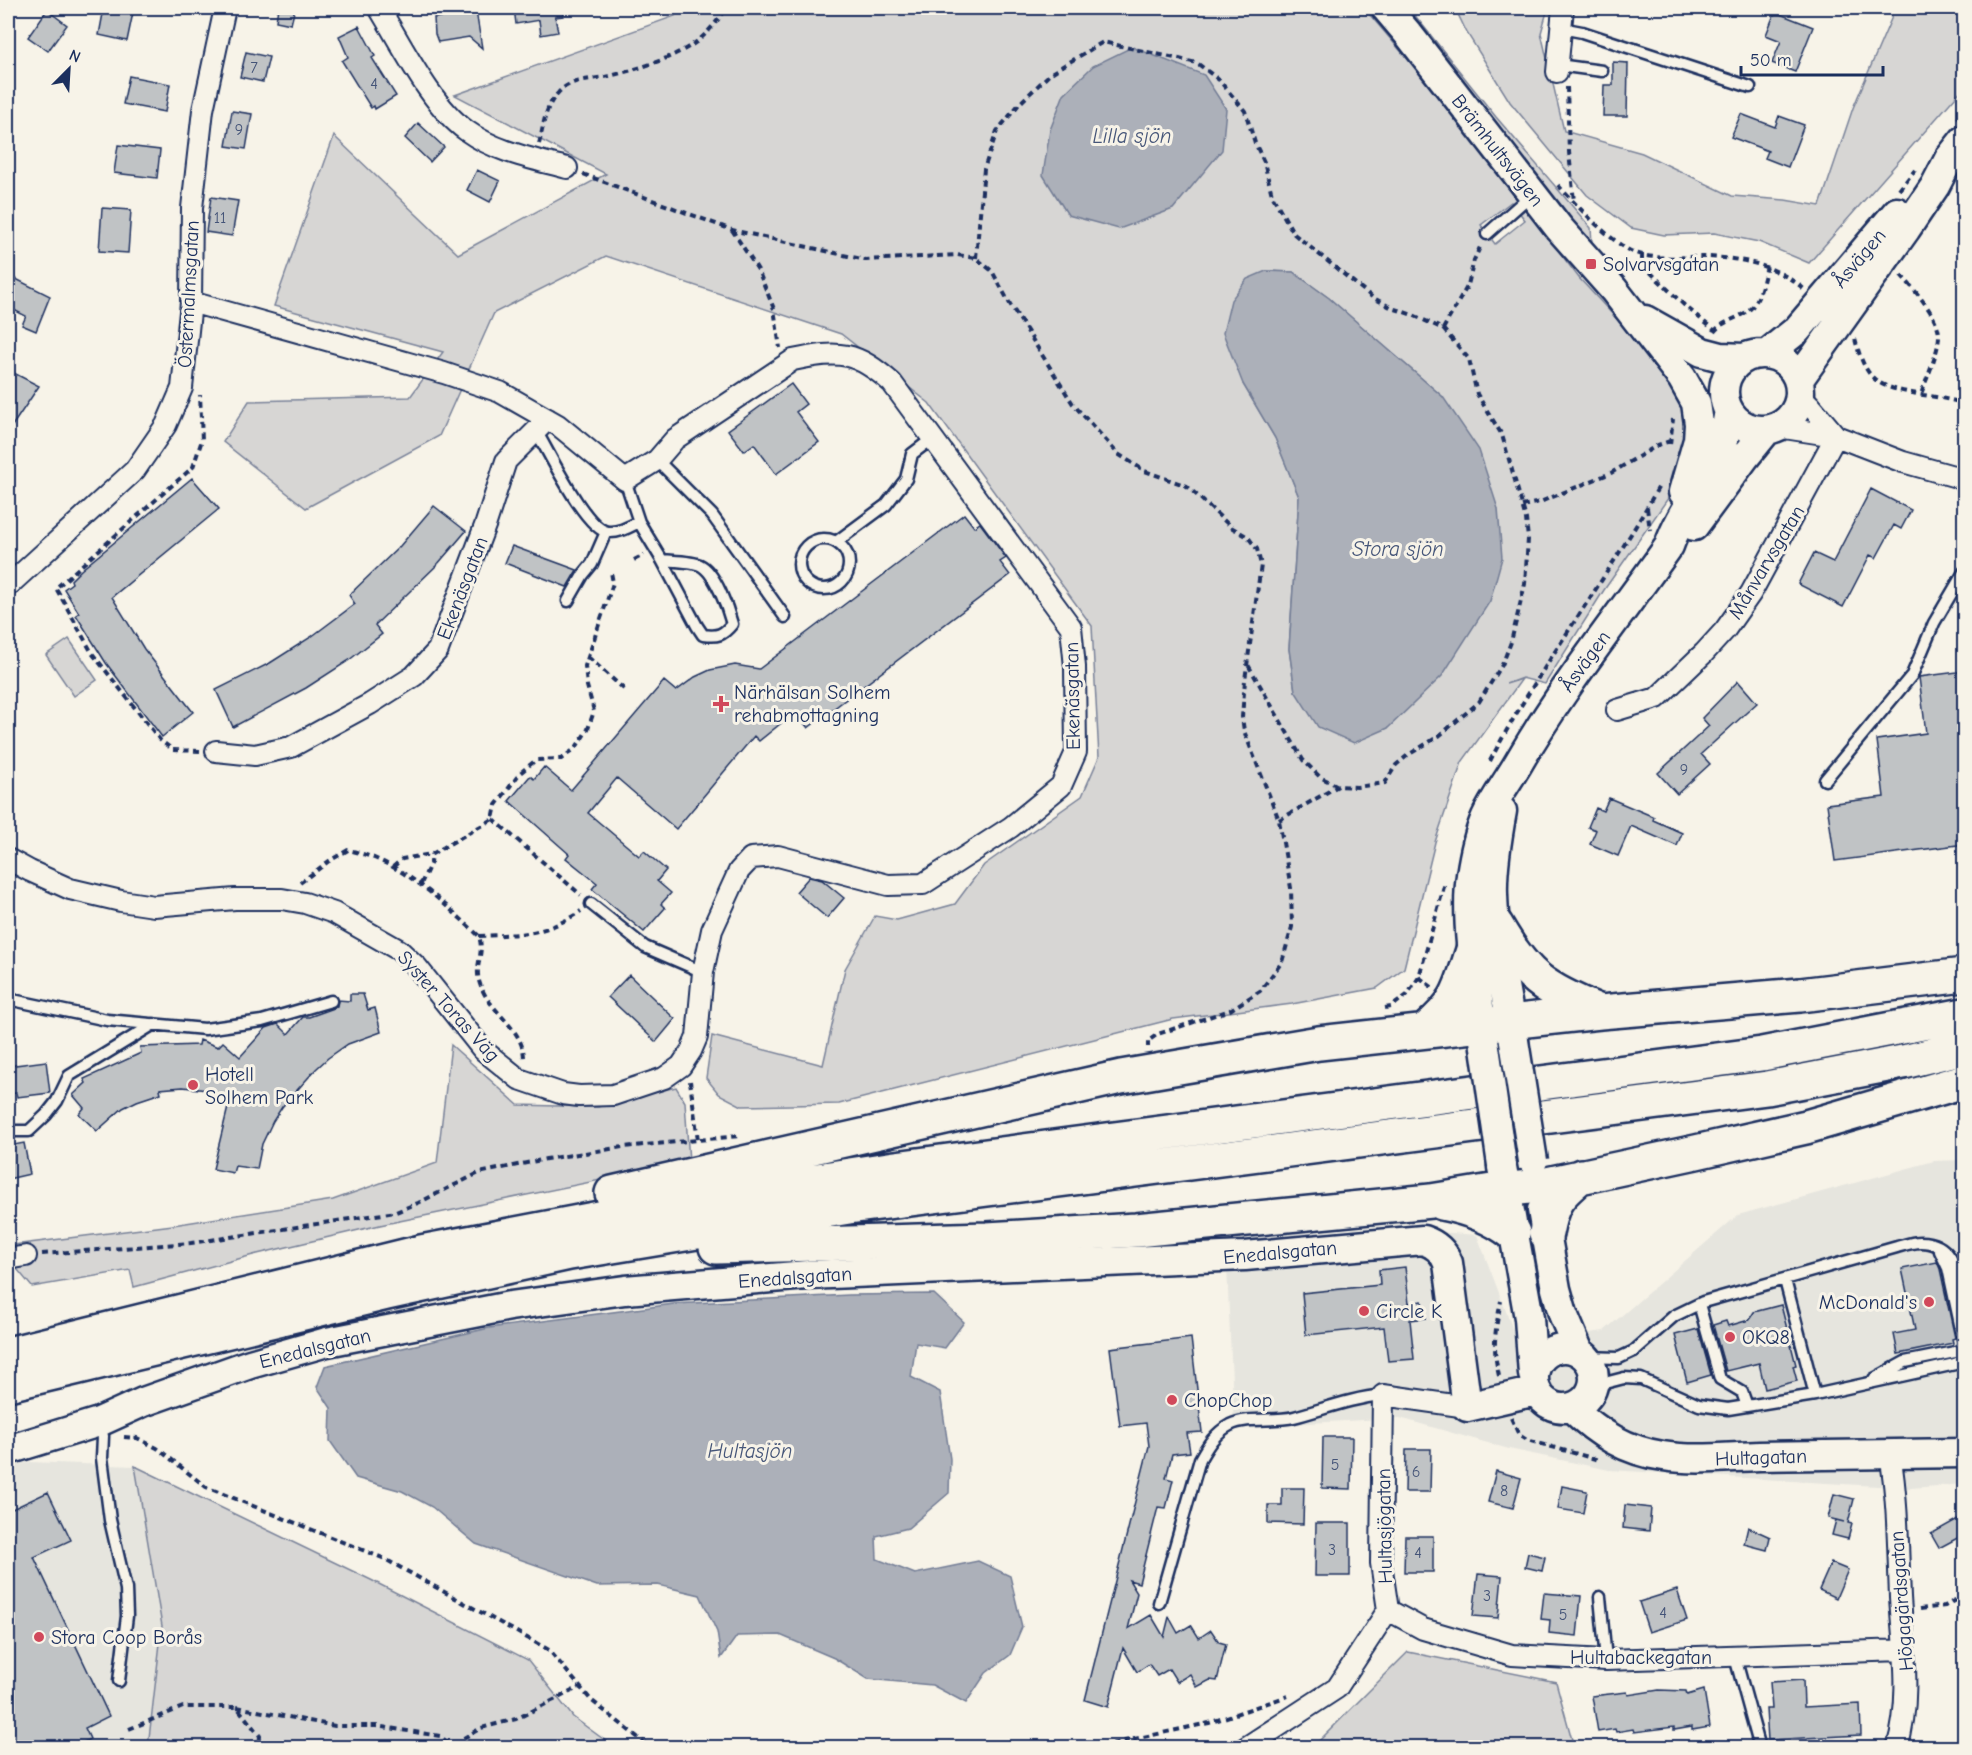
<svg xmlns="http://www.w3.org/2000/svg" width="1972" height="1755" font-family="'Comic Neue',sans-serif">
	<rect width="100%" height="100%" fill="#f7f3e8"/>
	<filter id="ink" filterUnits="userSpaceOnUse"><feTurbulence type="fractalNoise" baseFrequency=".0167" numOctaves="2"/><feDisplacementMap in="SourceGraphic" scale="12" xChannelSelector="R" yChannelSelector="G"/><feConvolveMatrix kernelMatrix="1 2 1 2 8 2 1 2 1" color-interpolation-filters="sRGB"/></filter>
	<g filter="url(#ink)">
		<path fill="#e6e5de" d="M1964,1160V1484L1911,1488L1609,1470L1509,1449L1400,1418L1234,1427L1226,1244L1401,1229L1477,1235L1518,1343L1604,1331L1738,1215L1934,1161Z
			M29,1462L135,1466L162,1626L148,1747L8,1748V1467Z"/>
		<path fill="#d7d6d4" stroke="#798299" stroke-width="1.5" fill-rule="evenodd" d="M680,8H1364L1463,124L1579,278L1663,369L1683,397L1688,434L1671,494L1604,590L1545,684L1522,678L1506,684L1522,679L1462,762L1435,842L1404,968L1377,988L1292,1004L1173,1019L839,1104L742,1106L719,1094L706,1078L712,1036L823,1065L845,969L875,916L897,920L955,904L984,865L1082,796L1099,757L1092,626L929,403L841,334L606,256L494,313L439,436L306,508L223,442L249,401L410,397L443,352L274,306L334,136L458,254L606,174L455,95L675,16ZM1511,202L1525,220L1495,244L1481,225ZM1266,271L1293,272L1329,298L1443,397L1295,691L1289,649L1299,497L1275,438L1243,384Z
			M1400,8H1409L1496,117L1591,228L1592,243L1581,234Z
			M1455,8H1548L1541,33L1564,131L1642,153L1732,196L1785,200L1820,206L1853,108L1891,19L1893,8H1964V87L1809,263L1759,242L1714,233L1664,235L1631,228L1587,195L1510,102L1467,33Z
			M69,639L97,680L74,696L46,655Z
			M451,1045L518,1105L598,1107L676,1087L685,1102L689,1162L380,1225L253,1255L134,1287L130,1270L32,1287L8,1258V1247L13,1245L173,1225L333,1200L437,1163Z
			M135,1466L371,1580L528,1660L573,1717L614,1747H148L162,1626Z
			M1408,1652L1556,1682L1574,1747H1313Z"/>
		<path fill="#acb0b9" stroke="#727c95" stroke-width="1.5" d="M1132,47L1204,75L1226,109L1222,150L1173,209L1119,229L1068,215L1043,175L1050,130L1064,94L1093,66Z
			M1266,271L1293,272L1329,298L1443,397L1479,450L1498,509L1502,558L1490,601L1442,676L1388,728L1354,743L1318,727L1295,691L1289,649L1299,497L1275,438L1243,384L1223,333L1231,300L1247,279Z
			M934,1294L964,1322L945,1348L916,1343L911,1377L940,1392L950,1459L949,1493L908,1528L876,1536L877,1559L915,1574L978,1561L1010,1576L1022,1627L1010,1655L986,1673L966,1703L932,1685L868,1679L834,1658L780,1635L737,1636L721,1658L717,1632L700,1595L658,1585L597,1586L476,1544L432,1507L402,1491L356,1478L330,1441L331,1408L317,1387L325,1366L489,1328L674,1304L849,1295Z"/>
		<path fill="#c0c3c5" stroke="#1b2f5e" stroke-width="1.5" d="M104,8H134L127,41L99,35Z
			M278,8H295L291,24L276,21Z
			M514,8H563V16L555,17L558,32L541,35L539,20L516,24Z
			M47,10L67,25L48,51L28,37Z
			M476,11L482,48L469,37L438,42L435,34L434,18Z
			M1775,12L1813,27L1795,72L1772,63L1781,41L1766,35Z
			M359,26L375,56L372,58L396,96L375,109L374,106L371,108L342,61L348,57L339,36Z
			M246,52L269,57L263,82L240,77Z
			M1613,62L1628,63L1627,116H1603L1604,85H1613Z
			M129,76L170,84L165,112L123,104Z
			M232,111L252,114L246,149L226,146Z
			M1741,114L1775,127L1779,116L1804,125L1788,167L1765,158L1768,151L1731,137Z
			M418,123L444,147L430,162L405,138Z
			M118,145L160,150L157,178L114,173Z
			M477,170L500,181L490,202L467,190Z
			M211,197L238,201L232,236L206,232Z
			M102,208L131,210L128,253L99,251Z
			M8,275L50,296L36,331L22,325L26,316L8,307Z
			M8,370L39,386L8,432Z
			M791,384L806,404L796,412L819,442L776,474L754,444L744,451L728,430Z
			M192,478L219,509L112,597L144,649L193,712L162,737L106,663L76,615L79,613L64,589L72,583L71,580L81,570Z
			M1871,489L1911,510L1901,529L1894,525L1876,558L1870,555L1843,607L1798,584L1814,553L1833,562Z
			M434,506L466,531L437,565L375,625L382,634L348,661L306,688L233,727L216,690L270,663L311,637L355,604L349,595L400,546Z
			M964,514L974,527L980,523L1006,558L1000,562L1010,575L808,728L795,712L759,741L754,736L676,829L617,778L588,813L639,856L644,851L666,870L657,881L671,893L661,904L665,908L644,932L592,889L597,883L566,858L569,854L509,801L530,776L534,779L544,767L571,790L664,681L676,691L695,677L710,670L735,665L759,669Z
			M512,546L577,570L567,587L505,563Z
			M1965,671V844L1835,861L1827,804L1884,797L1877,740L1926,733L1919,677Z
			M1738,681L1757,703L1701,754L1710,764L1677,794L1658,773L1709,726L1702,718Z
			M1609,798L1654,817L1653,820L1682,833L1677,846L1631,826L1618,856L1590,844L1596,830L1588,827L1596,808L1603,811Z
			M809,877L822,880L844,898L827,918L796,892Z
			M629,975L675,1019L656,1042L608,997Z
			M350,994H363L368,1010L375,1008L381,1032L348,1044L328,1058L316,1069L282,1107L273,1121L262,1144L257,1169L235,1166L233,1173L213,1169L230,1099L207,1090L183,1087L160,1089L161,1093L137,1101L123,1108L97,1131L79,1114L84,1108L73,1095L86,1083L84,1079L141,1053L140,1047L199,1045L200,1040L218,1047L223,1042L240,1057L266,1028L278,1024L288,1034L303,1017H309L334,1008L337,1006L338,1000L350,1001Z
			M46,1061L50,1093L17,1097L16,1093L8,1094V1066Z
			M24,1143L30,1174L8,1179V1146Z
			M1937,1262L1940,1269L1955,1338L1952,1339L1953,1343L1898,1354L1894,1334L1915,1330L1902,1269Z
			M1405,1267L1409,1303L1422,1301L1426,1318L1410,1320L1414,1359L1388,1361L1384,1327L1306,1335L1302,1293L1380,1285L1379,1270Z
			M1781,1305L1796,1365L1793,1366L1797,1381L1765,1389L1759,1363L1726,1371L1713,1325L1726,1321L1728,1326L1749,1320L1754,1312Z
			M1698,1329L1711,1375L1687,1382L1675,1335Z
			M1191,1338L1202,1432L1187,1433L1190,1452L1172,1454L1166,1478L1173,1480L1166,1508L1158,1507L1139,1583L1129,1580L1137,1593L1128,1629L1151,1615L1164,1637L1169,1617L1178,1633L1191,1625L1199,1638L1211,1630L1219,1642L1226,1644L1217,1681L1210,1680L1197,1687L1190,1674L1177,1682L1169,1669L1157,1676L1149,1664L1137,1672L1123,1648L1108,1707L1085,1700L1149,1446L1146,1423L1120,1426L1110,1348Z
			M1323,1437H1352L1351,1489L1322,1488Z
			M1406,1449H1431L1430,1492H1405Z
			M1496,1471L1521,1478L1513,1508L1488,1502Z
			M1562,1486L1587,1491L1583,1513L1558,1509Z
			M1282,1488H1304L1303,1524L1268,1523V1505H1282Z
			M48,1492L71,1540L34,1557L109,1716L85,1728L90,1739L72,1748H8V1511Z
			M1834,1494L1854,1499L1848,1523L1852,1524L1848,1539L1832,1535L1836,1520L1844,1522L1828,1518Z
			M1625,1505L1651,1508L1649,1531L1623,1528Z
			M1965,1515V1534L1939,1548L1931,1534Z
			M1316,1523H1350V1576H1315Z
			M1748,1527L1770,1537L1767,1550L1744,1544Z
			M1405,1536H1433V1572H1404Z
			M1528,1553L1545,1557L1542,1571L1525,1567Z
			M1831,1563L1848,1570L1836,1598L1819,1590Z
			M1478,1574L1502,1576L1498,1618L1473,1616Z
			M1677,1590L1687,1620L1649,1632L1639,1602Z
			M1544,1593L1581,1596L1577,1636L1549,1633L1550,1620L1541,1619Z
			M1803,1680L1804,1707L1860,1704L1861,1735L1768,1740L1766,1709H1772L1770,1682Z
			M1659,1690L1686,1691L1687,1695L1704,1690L1710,1727L1692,1730V1727L1674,1730V1727L1634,1732L1633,1729L1616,1732L1615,1729L1598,1732L1592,1696L1627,1692L1628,1695Z"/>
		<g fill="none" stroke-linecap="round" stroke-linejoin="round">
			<defs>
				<path id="lane" d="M1561,28L1582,32L1750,87
					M1558,65L1602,71
					M1487,234L1532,194
					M536,431C549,452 585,529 608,532C619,533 629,527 639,522
					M657,460L712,515L785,617
					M625,480L639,522L662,560L697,626L703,635C718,637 723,635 732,624C728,609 715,572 700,565C692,561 671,561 662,560
					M799 564a25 25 0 1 1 50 0a25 25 0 1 1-50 0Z
					M836,542L886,505L906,479L912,454L933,438
					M568,601L583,575L592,564L606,532
					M1825,780L1912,675L1934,623L1964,572
					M591,904L645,947L703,972
					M8,999L107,1020L205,1029L262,1021L331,1001
					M8,1131H29L46,1115L57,1101L69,1076L154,1024
					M1940,1251L1948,1268L1964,1343
					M1785,1280L1815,1395
					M1699,1304L1720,1379L1742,1392L1747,1406
					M1585,1357L1619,1358L1634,1351L1674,1316L1703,1302L1897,1247C1904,1245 1913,1242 1920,1242C1955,1242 1958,1276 1964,1301
					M1874,1379L1905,1362L1960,1351L1964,1345
					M1593,1386L1624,1378L1641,1379L1699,1405L1728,1409L1815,1395L1955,1364L1964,1359
					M99,1422L103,1436L102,1458L110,1520L126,1589L127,1616L119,1681
					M1600,1597L1606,1660
					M1159,1603L1200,1459C1208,1445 1215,1433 1230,1425C1248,1416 1274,1422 1294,1417C1324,1409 1352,1398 1383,1395
					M1735,1657L1760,1748"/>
				<path id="street" d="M379,8C402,45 431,106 467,131C496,152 534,159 567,168
					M1557,72L1563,8
					M1801,396L1810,405L1836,436
					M1778,427L1836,436L1903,462L1964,479
					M8,586L135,470L166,425L182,388L191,302L192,208L203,110L225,8
					M1617,710L1657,698L1704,653L1725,630L1751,593L1836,436
					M216,751L255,755L291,747L370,704L414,676L438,650L486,523L506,461L548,419
					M8,859L30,871L70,889L121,901L154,906L235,899H282L305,903L334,913L399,950L417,967L483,1050L519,1079L563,1094L579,1096L613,1095L664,1078L681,1066L691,1051L697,1037L703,972L712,930L739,871L751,858L778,856L888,885L923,884L1011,827L1061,786L1076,752L1075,667L1071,627L892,383C856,351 839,350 793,360L675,439L657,460L625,480L558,425L500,392L444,373L191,302
					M8,1259L26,1256
					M1890,1454C1898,1501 1898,1550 1900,1597C1903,1647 1912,1698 1897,1748
					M1388,1610L1423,1629L1512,1655L1606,1660L1903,1650
					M1245,1748L1337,1688L1388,1610L1381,1563L1383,1395L1467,1407"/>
				<path id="secondary" d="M1386,8L1409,35L1559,228L1614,290L1682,378L1696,403L1699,424L1698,440L1683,492
					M1645,320L1702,352L1721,357L1744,358
					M1724 392a38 38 0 1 1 76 0a38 38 0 1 1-76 0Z
					M1767,354L1797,330L1897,212
					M1799,379L1906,229L1935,186L1949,159L1964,140
					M1694,526L1745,457L1767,430
					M1502,811C1497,838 1492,867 1493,894C1494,941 1506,994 1514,1041
					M1485,1047C1478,997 1464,924 1471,875C1474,855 1478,835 1486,817C1495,798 1508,781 1519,762C1563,686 1618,618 1669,546C1682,508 1712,477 1724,439C1726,430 1727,420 1729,411
					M1502,1167L1529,1318L1533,1374
					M1542,1210L1556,1289L1563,1314L1579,1352
					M1534 1378a30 30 0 1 1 60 0a30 30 0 1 1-60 0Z
					M1572,1408C1598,1433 1626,1451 1663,1456C1695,1461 1727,1457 1759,1456C1827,1455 1896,1454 1964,1453
					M8,1450L99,1422L143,1402L250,1364L327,1342L510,1306L625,1290L808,1275L1245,1256L1423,1240C1435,1244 1443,1250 1448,1263L1467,1407L1536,1391"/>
				<path id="highway" d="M1496,925C1526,977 1544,989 1598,1011
					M1427,1029C1459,1002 1460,989 1473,950
					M612,1193L1121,1077L1319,1043L1600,1012L1800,995L1964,975
					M1442,1203C1468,1208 1492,1216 1513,1233
					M1546,1233C1552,1202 1557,1196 1581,1176
					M716,1247L987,1239L1136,1230L1431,1201L1492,1191L1538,1186L1696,1152L1806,1127L1964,1081
					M8,1354L421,1252L720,1195L895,1168L1762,1054L1964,1015
					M8,1384L387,1293L570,1253L849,1207L1767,1088L1908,1061L1964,1047"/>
			</defs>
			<use href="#lane" stroke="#1b2f5e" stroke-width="15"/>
			<use href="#street" stroke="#1b2f5e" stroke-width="24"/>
			<use href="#secondary" stroke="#1b2f5e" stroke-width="33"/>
			<use href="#highway" stroke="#1b2f5e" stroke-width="38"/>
			<path stroke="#1b2f5e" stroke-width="4" stroke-dasharray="6 4.5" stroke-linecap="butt" d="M1567,87L1569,152L1574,202
				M1958,119L1964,111
				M539,144C544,125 544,108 558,93C571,78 592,80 610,76C637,69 668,60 692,45C705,37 718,20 727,8
				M583,174L732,230L866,260L957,255L976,258L992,271L1010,304L1073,404L1118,454L1145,471L1187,486L1231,527L1248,537L1257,549L1261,565L1245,680L1242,717L1244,731L1279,820L1291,888L1292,927L1282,962L1260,991L1230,1010L1158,1034L1148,1041V1047
				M1558,185C1574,203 1612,243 1633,252C1650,259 1671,258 1688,257C1731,256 1770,261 1804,289
				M1899,190L1915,170
				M732,230L758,270L774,309L780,348
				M1642,254V260L1645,267L1684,305L1714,330
				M976,258L984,169L997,131L1020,103L1051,73L1103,42L1197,63L1219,80L1245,111L1255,143L1264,162L1272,195L1294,234L1372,297L1392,308L1413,315L1443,329L1469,359L1477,394L1502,435L1526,519L1528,539L1525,584L1511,642L1502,665L1479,702L1439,736L1408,755L1396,765L1385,783L1357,787L1338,786L1320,777L1303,760L1247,663
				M1901,275C1912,287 1939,317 1939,335C1939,351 1927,378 1921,394
				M1443,329L1468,285L1474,260L1481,245
				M1714,332C1723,320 1740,319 1751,308C1761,298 1763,279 1767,267
				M1855,339C1867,385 1880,387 1923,395C1937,397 1951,400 1964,403
				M1670,444L1673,419
				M1522,506L1540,502L1611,473L1658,445L1670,441
				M1647,508L1650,530
				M634,560L644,555
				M588,657L625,690
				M200,751L173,750L160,740L92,653L56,588L193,467L202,440L200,395
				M1490,761C1540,665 1607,580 1659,486
				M493,819L581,895
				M1279,820L1338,786
				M393,867L402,859L432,854L493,819L496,805L520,773L536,760L561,759L575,749L588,729L594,711L587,686L585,666L613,583L611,572
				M300,883L329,861L348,850C400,861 441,900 479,936C486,959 469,967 485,995C498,1017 524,1032 524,1059
				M421,884L431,862L432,854
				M479,936C522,934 543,936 581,911
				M1419,977L1433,988
				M1385,1008L1391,1007L1407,995L1419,977L1445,883
				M690,1081L698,1140
				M42,1254L191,1243L396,1212L418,1203L479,1173L546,1159L623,1147L740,1136
				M1499,1376C1492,1346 1495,1331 1501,1301
				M1511,1418L1519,1435L1527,1440L1599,1460
				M124,1437L137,1438L157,1448L206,1487L385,1559L549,1650L591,1700L651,1748
				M1920,1609L1945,1606L1964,1595
				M237,1707L335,1726H376L440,1736L454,1748
				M129,1729L183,1707H237L260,1736L259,1748
				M463,1748L462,1739L481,1728L516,1719L580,1687
				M1092,1748L1209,1723L1288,1696"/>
			<use href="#lane" stroke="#f7f3e8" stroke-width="10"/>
			<use href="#street" stroke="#f7f3e8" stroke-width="20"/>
			<use href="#secondary" stroke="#f7f3e8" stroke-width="28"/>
			<use href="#highway" stroke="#f7f3e8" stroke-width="33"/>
			<defs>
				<path id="secondary-bridge" d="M1514,1041L1533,1161
					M1485,1047L1502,1165"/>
			</defs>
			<use href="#secondary-bridge" stroke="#1b2f5e" stroke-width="33" stroke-linecap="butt"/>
			<use href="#secondary-bridge" stroke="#f7f3e8" stroke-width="28"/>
		</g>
	</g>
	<g fill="#d1495b" stroke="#f7f3e8" stroke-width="2">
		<rect x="1585" y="258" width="12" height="12" rx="3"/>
		<path d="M718 695h6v6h6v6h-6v6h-6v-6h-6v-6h6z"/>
		<circle cx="193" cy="1085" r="6"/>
		<circle cx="1929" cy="1302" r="6"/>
		<circle cx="1364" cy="1311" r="6"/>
		<circle cx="1730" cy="1337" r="6"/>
		<circle cx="1172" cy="1400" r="6"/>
		<circle cx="39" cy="1637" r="6"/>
	</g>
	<g text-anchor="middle" stroke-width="6" stroke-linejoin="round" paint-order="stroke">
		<g font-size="16" fill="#445478">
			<text x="254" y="73">7</text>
			<text x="374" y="89">4</text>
			<text x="239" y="135">9</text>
			<text x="220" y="223">11</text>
			<text x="1684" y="775">9</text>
			<text x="1335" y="1470">5</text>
			<text x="1416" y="1477">6</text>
			<text x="1504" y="1496">8</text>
			<text x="1332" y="1555">3</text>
			<text x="1418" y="1558">4</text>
			<text x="1487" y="1601">3</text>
			<text x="1663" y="1618">4</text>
			<text x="1563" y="1620">5</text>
		</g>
		<g font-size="20" fill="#1b2f5e" stroke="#f7f3e8">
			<text transform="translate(1498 150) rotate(52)" y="7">Brämhultsvägen</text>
			<text transform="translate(1859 258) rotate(-50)" y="7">Åsvägen</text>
			<text transform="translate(188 294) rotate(-87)" y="7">Östermalmsgatan</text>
			<text transform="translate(1766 562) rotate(-59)" y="7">Månvarvsgatan</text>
			<text transform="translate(462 588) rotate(-69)" y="7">Ekenäsgatan</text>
			<text transform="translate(1585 661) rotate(-54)" y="7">Åsvägen</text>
			<text transform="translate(1072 696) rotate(-91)" y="7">Ekenäsgatan</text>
			<text transform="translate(449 1006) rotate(48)" y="7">Syster Toras Väg</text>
			<text transform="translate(1280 1252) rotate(-5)" y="7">Enedalsgatan</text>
			<text transform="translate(795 1277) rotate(-4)" y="7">Enedalsgatan</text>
			<text transform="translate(315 1348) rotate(-14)" y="7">Enedalsgatan</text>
			<text transform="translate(1761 1457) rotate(-2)" y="7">Hultagatan</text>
			<text transform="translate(1384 1526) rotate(-91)" y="7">Hultasjögatan</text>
			<text transform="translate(1901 1601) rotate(-94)" y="7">Högagärdsgatan</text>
			<text x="1641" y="1664">Hultabackegatan</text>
		</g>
		<g font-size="20" fill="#1b2f5e" stroke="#f7f3e8" text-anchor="start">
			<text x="1603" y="271">Solvarvsgatan</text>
			<text x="734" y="699">Närhälsan Solhem<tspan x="734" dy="23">rehabmottagning</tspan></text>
			<text x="205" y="1081">Hotell<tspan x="205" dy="23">Solhem Park</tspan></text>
			<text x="1917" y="1309" text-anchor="end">McDonald's</text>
			<text x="1376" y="1318">Circle K</text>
			<text x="1742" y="1344">OKQ8</text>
			<text x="1184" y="1407">ChopChop</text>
			<text x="51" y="1644">Stora Coop Borås</text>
		</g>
		<g font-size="21" font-style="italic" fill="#465679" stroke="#f7f3e8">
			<text x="1132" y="143">Lilla sjön</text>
			<text x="1398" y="556">Stora sjön</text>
			<text x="750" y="1458">Hultasjön</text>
		</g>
	</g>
	<rect width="1972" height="1755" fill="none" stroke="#f7f3e8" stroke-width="30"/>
	<rect x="15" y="15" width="1942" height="1725" fill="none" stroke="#1b2f5e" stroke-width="2" filter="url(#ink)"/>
	<g transform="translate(69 69) rotate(24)" stroke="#f7f3e8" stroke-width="4.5" paint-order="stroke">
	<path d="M0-4.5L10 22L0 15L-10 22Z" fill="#1b2f5e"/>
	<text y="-9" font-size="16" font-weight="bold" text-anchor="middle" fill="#1b2f5e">N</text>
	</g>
	<path d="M1741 66v9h142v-9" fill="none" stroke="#1b2f5e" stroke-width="3"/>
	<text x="1750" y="66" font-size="18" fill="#1b2f5e" stroke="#f7f3e8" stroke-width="4.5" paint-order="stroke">50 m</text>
</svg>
